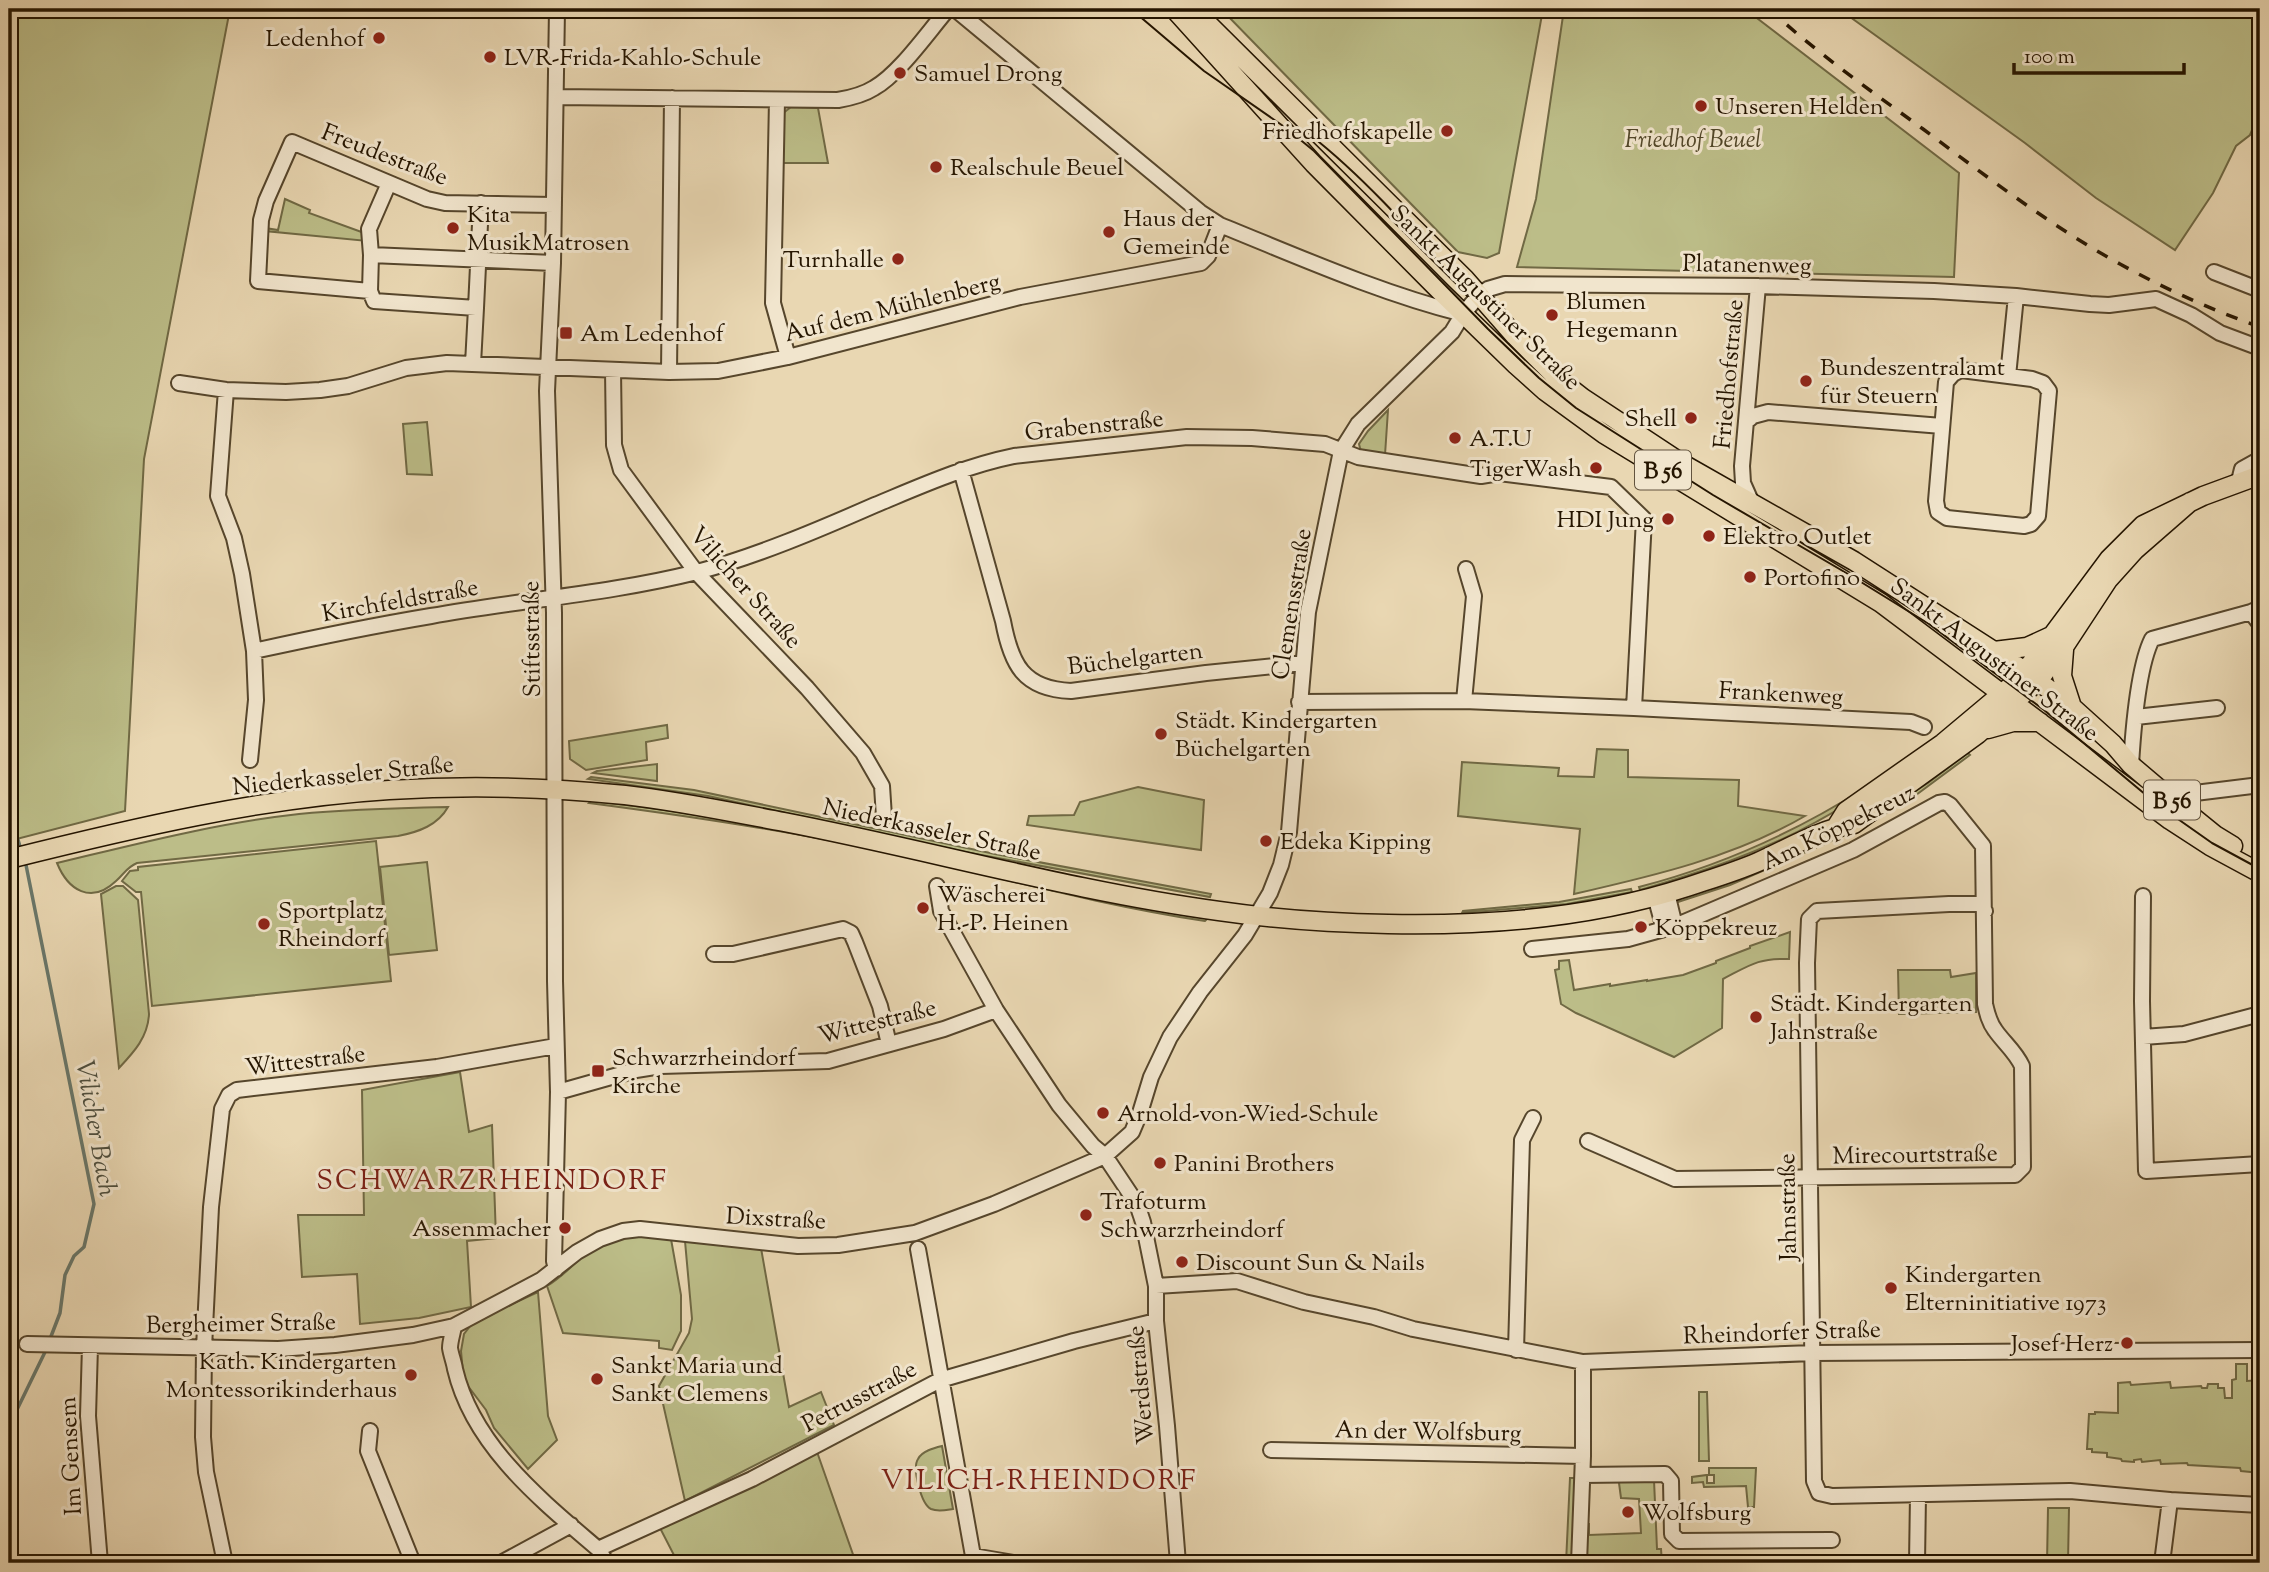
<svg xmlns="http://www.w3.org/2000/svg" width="2269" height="1572" font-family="'Sorts Mill Goudy',serif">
	<rect width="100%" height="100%" fill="#e9d7b2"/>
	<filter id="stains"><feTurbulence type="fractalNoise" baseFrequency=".00286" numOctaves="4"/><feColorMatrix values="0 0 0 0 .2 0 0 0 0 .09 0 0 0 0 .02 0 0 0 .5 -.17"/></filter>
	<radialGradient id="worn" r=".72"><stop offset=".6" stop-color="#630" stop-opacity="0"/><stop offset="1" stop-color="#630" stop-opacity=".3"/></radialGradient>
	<path fill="#bcbd88" stroke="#706944" stroke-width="2" d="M9,9H230L144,459L125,811L9,841Z
		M1221,9H1543L1499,253L1487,258L1458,252Z
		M1564,9H1745L1959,173L1954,277L1517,267L1536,199Z
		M1839,9H2260V111L2250,135L2236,146L2213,193L2175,250L2096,198L2025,143Z
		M791,107L818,108L828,163H780L782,114Z
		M285,199L310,210L309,213L367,234V241L265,231V228L278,230Z
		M1388,410L1385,455L1361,452L1359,444L1368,431Z
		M427,422L432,475L407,474L403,424Z
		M667,725L668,738L646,742L647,760L586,770L570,759L569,741Z
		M1597,749L1628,750V777L1739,780L1738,806L1805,816C1735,857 1653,876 1574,894L1580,829L1458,816L1462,762L1559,768L1558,776L1594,777Z
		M1968,753L1970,755L1912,798L1859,829L1730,885L1678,902L1682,897L1726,883L1857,827L1928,783Z
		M657,764V781L593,773L597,771Z
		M591,777L694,790L995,854L1211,894L1210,897L965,852L708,796L588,779Z
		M1138,787L1204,800L1201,850L1027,825L1029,816L1074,815L1080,802Z
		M1865,788C1851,803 1834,812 1816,822C1760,853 1701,872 1640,890L1639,887C1720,866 1794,833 1865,788Z
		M591,801C799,823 1003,875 1208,918L1205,921C1112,907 1021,883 930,862C817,835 703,818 589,803Z
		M448,807C438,825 419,832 398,836L137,863C127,867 124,874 116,881C91,905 68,890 57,863C137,844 217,823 299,814C348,809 398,808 448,807Z
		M376,841L391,981L152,1006L141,892H136L122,881L130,871L138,870V867Z
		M427,862L437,950L389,955L380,867Z
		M116,886H123L138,900L149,1014C148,1037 134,1052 119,1068L101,894Z
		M1631,889L1632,892L1567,904L1462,913L1463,911L1559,902Z
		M1790,932L1789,959C1758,958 1750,965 1723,979L1722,1028L1674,1057L1576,1013L1561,1004L1555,970L1559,969V961L1569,960L1574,990L1610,984V986L1647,980V981L1683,975L1716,963V961L1750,948V946Z
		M1898,970H1950L1951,977L1976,973V1012L1899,1014Z
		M460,1072L469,1132L492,1125L496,1238L467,1241L471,1307L419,1318L360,1324L357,1274L302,1277L298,1215H364L362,1090Z
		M642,1235L671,1239L681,1295V1331L672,1350L659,1348V1341L563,1333L547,1286C566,1275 581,1255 599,1244C611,1237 628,1236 642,1235Z
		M685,1241L761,1248L789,1407L821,1392L834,1425L685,1501L659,1386L689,1333L692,1319Z
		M538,1292L548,1416L557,1440L528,1469L494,1428L486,1410L468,1386L463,1373L461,1351L464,1334L471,1325L488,1315Z
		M2236,1364H2247V1381L2260,1380V1473L2241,1471L2240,1468L2188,1465L2187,1463L2161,1464L2160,1460L2142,1462L2141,1459L2134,1460V1462L2122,1461L2121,1459L2107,1457V1453L2092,1452V1449H2087L2089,1414H2095V1412L2118,1413V1383L2130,1382L2131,1385L2170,1382L2171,1388L2201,1386L2202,1388H2207L2208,1384H2218V1388H2224L2225,1398H2232V1380L2236,1379Z
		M1699,1392H1707L1709,1461H1699Z
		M942,1446L953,1509C946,1510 938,1512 931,1509C921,1504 912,1468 918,1459C922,1451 934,1448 942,1446Z
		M816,1449L856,1563H678L660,1528Z
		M1709,1468H1756L1754,1507H1748L1746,1486L1704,1487L1703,1482L1692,1483V1477L1707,1475V1483H1714V1475H1709Z
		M1570,1478H1578L1576,1563H1566Z
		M1622,1480H1654L1657,1549H1661L1662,1563H1583V1524H1589V1535L1641,1533L1639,1499L1621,1498L1619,1483Z
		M2048,1508H2069L2068,1563H2047Z"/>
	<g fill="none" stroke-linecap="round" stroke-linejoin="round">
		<path stroke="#69776a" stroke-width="3.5" d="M9,829L16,833L21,850
			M25,860L94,1204L84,1247L74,1256L65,1275L60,1313L50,1339
			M9,1426L46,1350"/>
		<defs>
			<path id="minor" d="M955,9L1200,212L1220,225C1299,257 1380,293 1463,314
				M557,97L838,100C850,98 863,95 874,88C900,73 928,32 948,9
				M777,100L773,303L788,357
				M389,183L369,229L371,255L553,263
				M2214,272L2260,290
				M370,291L371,255
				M476,308L481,203
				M473,364L476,308L374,301L370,291L258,281L261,220L266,201L292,142L427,199L445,203L554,205
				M613,370L614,445L621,470L696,572L807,688L863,753L882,786L884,817
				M1961,370L2032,379L2043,383L2049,391L2038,516L2031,524L2024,526L1947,518L1938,512L1936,501L1946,382L1953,374Z
				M669,372L672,98
				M2008,376L2016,296
				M179,383L226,390L286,392L320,390L348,386L406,368L447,363L669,372L718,371L788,357L1020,297L1201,263L1208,256L1220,225
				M226,390L218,496L234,538L242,574L254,651L256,700L250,760
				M1747,421L1753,416L1768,412L1942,426
				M961,470L1003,621C1011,664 1023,689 1071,691L1206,673L1303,663
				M2241,481L2240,477L2242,469L2260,459
				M1751,501L1743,483L1742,466L1758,286
				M2251,612L2260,624
				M254,651C313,638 371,626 431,616C519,600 609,594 697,572C757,556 818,530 875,505C921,486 965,466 1014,456L1187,437L1252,438L1325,444L1358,457L1481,476L1499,473L1611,487L1644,519L1634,708
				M1464,701L1474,596L1466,569
				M1299,702L1464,701L1634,708L1911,722L1924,727
				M2136,717L2217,708
				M2131,765C2133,732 2138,667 2152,639L2251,612L2260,608
				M2177,804L2195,793L2260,785
				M937,886L941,911L996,1010L1059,1105L1093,1146L1105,1156L1137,1204L1143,1222L1156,1286V1321L1167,1426L1178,1563
				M1667,893L1675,926
				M1655,896L1664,929
				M2143,896L2142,1001L2146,1171L2260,1164
				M1985,911L1980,904H1949L1817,911L1809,919L1807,963L1814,1481L1819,1493L1832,1496L2070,1491L2170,1500L2260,1505
				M1532,949L1628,939L1675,926L1853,850L1939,803L1945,802L1950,805L1983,846L1985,1004C1987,1013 1989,1022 1995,1030C2004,1043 2015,1051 2022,1066L2023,1167L2015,1175L1675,1179L1588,1141
				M714,954H733L843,929L851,933L855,942L880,1006L889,1044
				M2143,1037L2184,1034L2260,1014
				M558,1092L636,1070L661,1066L828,1061L944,1029L996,1010
				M918,1249L973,1556L1014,1563
				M556,1269L554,1261L558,1092L555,981L554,613L547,391L553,263L557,9
				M1156,1286L1237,1281L1304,1302L1374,1317L1413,1329L1583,1362L1813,1353L2260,1350
				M454,1326C453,1333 450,1341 450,1348C451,1355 454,1362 455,1369C473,1446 541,1500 598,1549L607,1563
				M27,1344L278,1349L335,1345L413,1335L454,1326L541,1280L577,1252L600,1239L623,1231L640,1229L798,1246L838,1245L915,1233L994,1204L1105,1156L1132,1132L1140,1113L1151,1077L1170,1037L1200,992L1245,935L1270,893L1281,865L1289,832L1308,612L1341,451L1358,424L1452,332L1463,314L1479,295L1488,289L1505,284L1758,286L1934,291L2016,296L2090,304L2109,305L2156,299L2191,315L2220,333L2260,348
				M90,1346L88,1416L100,1563
				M1516,1350L1522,1140L1533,1118
				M370,1431L368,1451L413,1563
				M1271,1450L1583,1456
				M1583,1475L1665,1474L1671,1481L1672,1534L1679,1541L1832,1540
				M598,1549L752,1479L940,1380L1074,1341L1156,1321
				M225,1563L206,1472L203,1437L204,1348L211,1207L222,1109L229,1095L237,1090L437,1067L556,1046
				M501,1563L571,1525
				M1579,1563L1583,1456V1362
				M1917,1563L1918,1495
				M2162,1563L2170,1500"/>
			<path id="major" d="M1174,9L1314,164L1442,293L1516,365L1545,391L1604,434L1881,603L2170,820L2210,846L2260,873
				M1193,9L1465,279L1515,336L1556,377L1583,398L1683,464L1854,561L2025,671L2072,707L2113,744L2131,765L2177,804L2215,835L2233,846
				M2064,650L2062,676L2072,707
				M1994,651L2027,647L2051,636
				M1988,729L2013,722H2040
				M1836,827L1846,811L1943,743L2011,686L2034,660L2109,559L2143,525L2203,496L2260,475
				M9,859C133,828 261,798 389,790C468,785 547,787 625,795C678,801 731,812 784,822C929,850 1072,891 1219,911C1274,919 1332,923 1388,924C1487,926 1592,918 1687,887C1711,879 1735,872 1758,862C1789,848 1820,829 1854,824L1978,734L2038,681L2064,647L2108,580L2135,550L2190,502"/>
		</defs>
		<use href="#minor" stroke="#56462c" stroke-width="18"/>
		<use href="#major" stroke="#251500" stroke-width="21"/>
		<use href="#minor" stroke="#f1e5cd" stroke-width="14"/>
		<use href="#major" stroke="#e9d7b2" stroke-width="18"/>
		<path stroke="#251500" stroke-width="2" d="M1131,9L1204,71L1286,128L1314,151L1488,329L1539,378L1576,408L1713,495L1848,574L1929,624L2044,710L2158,805L2212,843L2260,869
			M1309,134C1368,180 1419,240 1469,296"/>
		<path stroke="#251500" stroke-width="3.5" stroke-dasharray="12 12" stroke-linecap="butt" d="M1769,9C1817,53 1871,91 1923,129C1987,177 2051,226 2120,264C2165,289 2212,310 2260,327"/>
	</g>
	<g fill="#8f2418" stroke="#f1e5cd" stroke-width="2.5">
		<circle cx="379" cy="38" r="7"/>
		<circle cx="490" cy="57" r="7"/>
		<circle cx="900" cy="73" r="7"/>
		<circle cx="1701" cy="106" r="7"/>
		<circle cx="1447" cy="131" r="7"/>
		<circle cx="936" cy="167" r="7"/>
		<circle cx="453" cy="228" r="7"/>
		<circle cx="1109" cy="232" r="7"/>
		<circle cx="898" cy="259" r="7"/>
		<circle cx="1552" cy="315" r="7"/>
		<rect x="559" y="326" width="14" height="14" rx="3.5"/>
		<circle cx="1806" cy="381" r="7"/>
		<circle cx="1691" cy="418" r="7"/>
		<circle cx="1455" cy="438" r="7"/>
		<circle cx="1596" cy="468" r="7"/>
		<circle cx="1668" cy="519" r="7"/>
		<circle cx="1709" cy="536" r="7"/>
		<circle cx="1750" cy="577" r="7"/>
		<circle cx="1161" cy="734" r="7"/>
		<circle cx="1266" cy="841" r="7"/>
		<circle cx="923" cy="908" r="7"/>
		<circle cx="264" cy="924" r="7"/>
		<circle cx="1641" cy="927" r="7"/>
		<circle cx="1756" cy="1017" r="7"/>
		<rect x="591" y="1064" width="14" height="14" rx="3.5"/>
		<circle cx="1103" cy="1113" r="7"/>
		<circle cx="1160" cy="1163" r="7"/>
		<circle cx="1086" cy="1215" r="7"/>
		<circle cx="565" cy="1228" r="7"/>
		<circle cx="1182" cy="1262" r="7"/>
		<circle cx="1891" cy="1288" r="7"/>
		<circle cx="2127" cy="1343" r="7"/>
		<circle cx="411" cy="1375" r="7"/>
		<circle cx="597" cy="1379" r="7"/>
		<circle cx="1628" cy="1512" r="7"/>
	</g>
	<g text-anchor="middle" stroke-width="6" stroke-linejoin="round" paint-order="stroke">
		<g fill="#f1e5cd" stroke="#62533e" stroke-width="2">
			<rect x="1635" y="450.5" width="56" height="39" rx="5"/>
			<rect x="2144" y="780.5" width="56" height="39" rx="5"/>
		</g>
		<g font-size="23" font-weight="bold" fill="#251500">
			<text x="1663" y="478">B 56</text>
			<text x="2172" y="808">B 56</text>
		</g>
		<g font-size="24" fill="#251500" stroke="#f1e5cd" text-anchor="start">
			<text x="365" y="46" text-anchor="end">Ledenhof</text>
			<text x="504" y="65">LVR-Frida-Kahlo-Schule</text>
			<text x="914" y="81">Samuel Drong</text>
			<text x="1715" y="114">Unseren Helden</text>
			<text x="1433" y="139" text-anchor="end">Friedhofskapelle</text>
			<text x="950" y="175">Realschule Beuel</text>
			<text x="467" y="222">Kita<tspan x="467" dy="28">MusikMatrosen</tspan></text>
			<text x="1123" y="226">Haus der<tspan x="1123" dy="28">Gemeinde</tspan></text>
			<text x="884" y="267" text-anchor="end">Turnhalle</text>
			<text x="1566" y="309">Blumen<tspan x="1566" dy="28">Hegemann</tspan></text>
			<text x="580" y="341">Am Ledenhof</text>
			<text x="1820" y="375">Bundeszentralamt<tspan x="1820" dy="28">für Steuern</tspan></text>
			<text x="1677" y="426" text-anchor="end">Shell</text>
			<text x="1469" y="446">A.T.U</text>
			<text x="1582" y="476" text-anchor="end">TigerWash</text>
			<text x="1654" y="527" text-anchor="end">HDI Jung</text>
			<text x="1723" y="544">Elektro Outlet</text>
			<text x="1764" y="585">Portofino</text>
			<text x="1175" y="728">Städt. Kindergarten<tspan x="1175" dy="28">Büchelgarten</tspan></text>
			<text x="1280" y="849">Edeka Kipping</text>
			<text x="937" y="902">Wäscherei<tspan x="937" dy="28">H.-P. Heinen</tspan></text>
			<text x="278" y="918">Sportplatz<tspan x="278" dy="28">Rheindorf</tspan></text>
			<text x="1655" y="935">Köppekreuz</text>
			<text x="1770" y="1011">Städt. Kindergarten<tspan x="1770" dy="28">Jahnstraße</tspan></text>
			<text x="612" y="1065">Schwarzrheindorf<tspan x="612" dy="28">Kirche</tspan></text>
			<text x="1117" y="1121">Arnold-von-Wied-Schule</text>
			<text x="1174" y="1171">Panini Brothers</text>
			<text x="1100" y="1209">Trafoturm<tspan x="1100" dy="28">Schwarzrheindorf</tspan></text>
			<text x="551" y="1236" text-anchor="end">Assenmacher</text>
			<text x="1196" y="1270">Discount Sun &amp; Nails</text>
			<text x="1905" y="1282">Kindergarten<tspan x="1905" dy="28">Elterninitiative 1973</tspan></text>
			<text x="2113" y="1351" text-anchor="end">Josef Herz</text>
			<text x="397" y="1369" text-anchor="end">Kath. Kindergarten<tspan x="397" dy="28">Montessorikinderhaus</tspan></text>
			<text x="611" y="1373">Sankt Maria und<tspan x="611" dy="28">Sankt Clemens</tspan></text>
			<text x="1642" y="1520">Wolfsburg</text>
		</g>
		<g font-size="24" font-style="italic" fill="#524729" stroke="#f1e5cd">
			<text x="1693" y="147">Friedhof Beuel</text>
		</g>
		<g font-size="24" fill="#251500" stroke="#f1e5cd">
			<text transform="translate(385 154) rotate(21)" y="8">Freudestraße</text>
			<text transform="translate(1747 264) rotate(1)" y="8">Platanenweg</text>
			<text transform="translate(1486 297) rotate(44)" y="8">Sankt Augustiner Straße</text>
			<text transform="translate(892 307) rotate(-14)" y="8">Auf dem Mühlenberg</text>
			<text transform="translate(1728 374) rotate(-85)" y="8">Friedhofstraße</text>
			<text transform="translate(1094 425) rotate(-6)" y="8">Grabenstraße</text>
			<text transform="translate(746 587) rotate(48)" y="8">Vilicher Straße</text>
			<text transform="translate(400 600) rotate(-10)" y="8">Kirchfeldstraße</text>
			<text transform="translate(1291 604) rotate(-81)" y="8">Clemensstraße</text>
			<text transform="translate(531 639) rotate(-91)" y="8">Stiftsstraße</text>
			<text transform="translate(1135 658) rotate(-7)" y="8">Büchelgarten</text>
			<text transform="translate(1995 659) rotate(37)" y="8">Sankt Augustiner Straße</text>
			<text transform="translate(1781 693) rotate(3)" y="8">Frankenweg</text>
			<text transform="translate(343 775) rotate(-6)" y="8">Niederkasseler Straße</text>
			<text transform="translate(1838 827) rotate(-26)" y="8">Am Köppekreuz</text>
			<text transform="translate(932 829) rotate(12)" y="8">Niederkasseler Straße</text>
			<text transform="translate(877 1021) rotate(-14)" y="8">Wittestraße</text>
			<text transform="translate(305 1060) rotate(-7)" y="8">Wittestraße</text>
			<text transform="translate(1915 1154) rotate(-1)" y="8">Mirecourtstraße</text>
			<text transform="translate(1787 1207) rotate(-91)" y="8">Jahnstraße</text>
			<text transform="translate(776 1218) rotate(3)" y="8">Dixstraße</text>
			<text transform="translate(241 1323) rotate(-1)" y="8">Bergheimer Straße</text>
			<text transform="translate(1782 1332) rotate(-2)" y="8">Rheindorfer Straße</text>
			<text transform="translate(1140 1385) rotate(-95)" y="8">Werdstraße</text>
			<text transform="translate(859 1396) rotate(-28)" y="8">Petrusstraße</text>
			<text transform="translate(1428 1431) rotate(1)" y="8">An der Wolfsburg</text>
			<text transform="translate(70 1456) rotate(-93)" y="8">Im Gensem</text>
		</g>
		<g font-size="26" font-style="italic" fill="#4d4e3e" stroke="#f1e5cd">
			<text transform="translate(97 1128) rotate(80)" y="9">Vilicher Bach</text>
		</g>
		<g font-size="28" letter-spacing="2" fill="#7a1f14" stroke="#f1e5cd">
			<text x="492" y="1189">SCHWARZRHEINDORF</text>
			<text x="1039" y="1489">VILICH-RHEINDORF</text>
		</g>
	</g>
	<rect width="2269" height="1572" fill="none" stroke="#e9d7b2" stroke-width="35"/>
	<rect x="10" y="10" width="2248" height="1551" fill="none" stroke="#251500" stroke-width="3.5"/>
	<rect x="18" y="18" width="2234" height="1537" fill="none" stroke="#251500" stroke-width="2"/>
	<path d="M2014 63v10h170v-10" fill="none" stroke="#251500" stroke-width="3.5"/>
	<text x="2024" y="63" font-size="21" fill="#251500" stroke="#f1e5cd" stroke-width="5" paint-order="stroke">100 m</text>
	<rect width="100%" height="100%" filter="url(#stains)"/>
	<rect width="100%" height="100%" fill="url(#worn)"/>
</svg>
